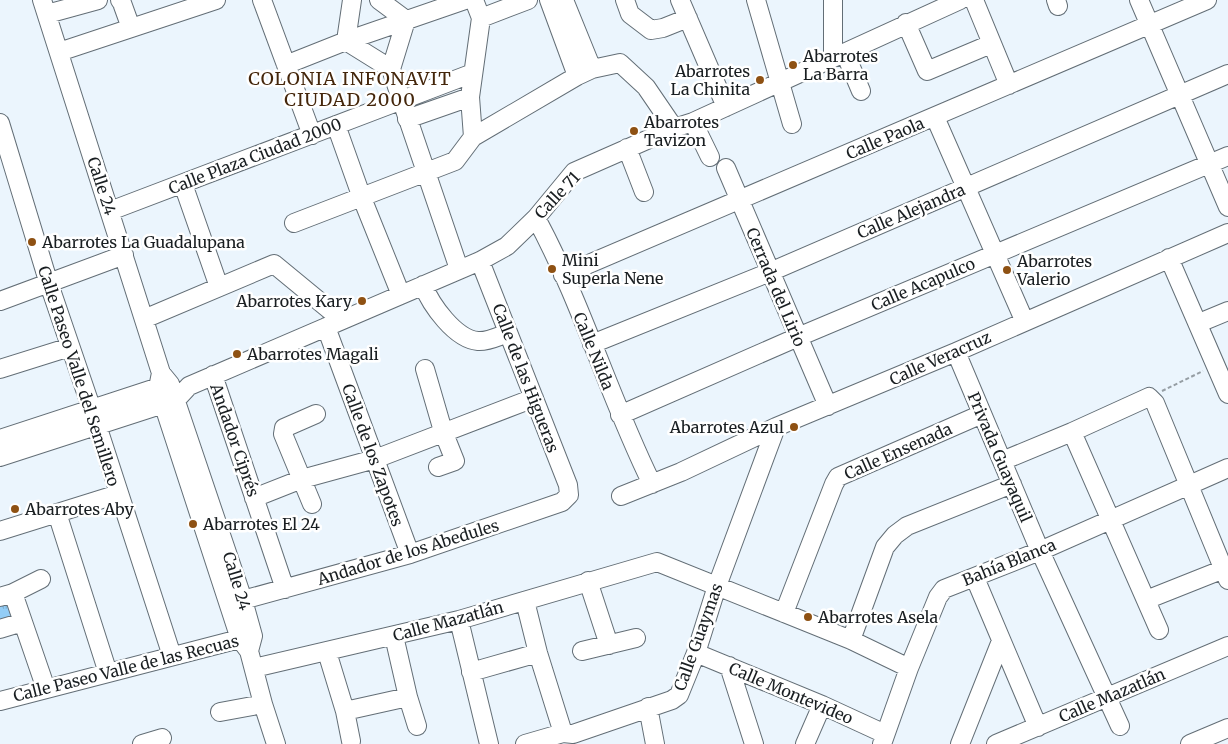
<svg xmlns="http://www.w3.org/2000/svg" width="1228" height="744" font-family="Merriweather,serif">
	<defs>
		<pattern id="park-tufts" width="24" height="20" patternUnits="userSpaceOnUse" patternTransform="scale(1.25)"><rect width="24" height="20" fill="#93cdf6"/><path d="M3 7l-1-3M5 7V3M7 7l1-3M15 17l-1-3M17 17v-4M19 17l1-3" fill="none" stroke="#7eb0d3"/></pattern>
	</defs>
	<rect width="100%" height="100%" fill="#ebf5fd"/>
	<path fill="url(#park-tufts)" d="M13,593L23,622L0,629V597Z"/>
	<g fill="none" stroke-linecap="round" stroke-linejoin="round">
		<defs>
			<path id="minor" d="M42,0L161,373L170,384L243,600L253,636L249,651
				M120,0L122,3L131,28
				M262,0L312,135
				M352,0L346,41L391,69L459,269
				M379,0L406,20L391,69
				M549,0L577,76
				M564,0L592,69
				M625,0L630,14L651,30L663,28L688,18
				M680,0L726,107
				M756,0L792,124
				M974,0L1009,85
				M1056,0L1058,6
				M1139,0L1228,207
				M47,14L98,0
				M481,18L528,0
				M906,23L927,71L991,44
				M59,52L216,0
				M845,53L861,91
				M833,58V0
				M285,62H293L346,41L465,0
				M935,117L1024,320
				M407,119L470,97
				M693,122L710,157
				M0,123L49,284L92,410L172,656
				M336,125L362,198L401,295
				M473,137L577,76L592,69L620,63L646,87L674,128
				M627,148L644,192
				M726,168L828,406
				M183,184L219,287
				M110,211L473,73
				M536,218C582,303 609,397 652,484
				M294,223L455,161L473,137L470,97L481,18L474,0
				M1169,258L1228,394
				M563,275L1207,0
				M423,285C431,305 455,339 478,341C487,342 499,336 508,333
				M0,301L124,255
				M144,319L274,264L342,320
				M1199,323L1228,311
				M326,327L410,554
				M592,344L770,272L1228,74
				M956,352L1040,551L1120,726
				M0,369L70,347
				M425,369L443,431L455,461L438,467
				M161,373L158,388L240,639L249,651L263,704L276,744
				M213,375L285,589
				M620,415L798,337L1228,156
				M1072,432L1159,630
				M0,439L168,384
				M0,457L176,400L189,386L480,261L507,246L536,218L574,172L674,128L693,122L960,0
				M1002,461L1072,432L1149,397L1155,403L1228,580
				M621,496L681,472L776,427L956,352L1228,233
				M254,498L302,479L375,459L534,398
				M312,504L283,434L284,428L316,414
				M57,513L108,673
				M0,531L118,494
				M975,578L1038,727
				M588,581L609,645
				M13,593L46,689
				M0,597L13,593L41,579
				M243,600L410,554L562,502L569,495L568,485L480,261
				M1146,600L1224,569
				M525,601L538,653L563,733
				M784,613L834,484L838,477L982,414
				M459,620L489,744
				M0,629L23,622
				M394,636L408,697L417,726
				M851,640L885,547L895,535L907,526L1012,484
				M582,651L636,638
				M327,652L345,711L351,741
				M696,653L822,705L885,734
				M729,666L754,744
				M254,668L459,620L657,562L784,613L851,640L909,668
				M471,672L538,653
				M0,701L251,636
				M648,707L655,744
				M345,711L408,697
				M220,712L263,704
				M142,744L162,738
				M525,744L563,733L573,734L672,700L679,695L696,653L717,586L776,427
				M805,744L822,705
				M882,744L909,668L938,597L944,589L1040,551L1228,468
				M960,744L1001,641
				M996,744L1228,646
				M1190,744L1228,728"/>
		</defs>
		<use href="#minor" stroke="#636e76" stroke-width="20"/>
		<path stroke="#969ea4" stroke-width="2" stroke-dasharray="4 2.5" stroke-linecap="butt" d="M1162,391L1203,371"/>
		<use href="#minor" stroke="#fff" stroke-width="18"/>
	</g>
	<g fill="#8e5113" stroke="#fff" stroke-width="2">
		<circle cx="793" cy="65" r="5"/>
		<circle cx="760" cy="80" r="5"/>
		<circle cx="634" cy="131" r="5"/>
		<circle cx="32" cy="242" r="5"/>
		<circle cx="552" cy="269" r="5"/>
		<circle cx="1007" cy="270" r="5"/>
		<circle cx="362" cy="301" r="5"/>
		<circle cx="237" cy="354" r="5"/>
		<circle cx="794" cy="427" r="5"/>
		<circle cx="15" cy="509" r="5"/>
		<circle cx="193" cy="524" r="5"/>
		<circle cx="808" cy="617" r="5"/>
	</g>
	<g text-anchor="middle" stroke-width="5" stroke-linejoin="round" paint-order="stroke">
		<g font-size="16" fill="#191e21" stroke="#fff" text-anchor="start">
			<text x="803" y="62">Abarrotes<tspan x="803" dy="18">La Barra</tspan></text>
			<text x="750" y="77" text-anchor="end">Abarrotes<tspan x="750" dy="18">La Chinita</tspan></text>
			<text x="644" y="128">Abarrotes<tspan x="644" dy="18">Tavizon</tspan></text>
			<text x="42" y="248">Abarrotes La Guadalupana</text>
			<text x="562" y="266">Mini<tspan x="562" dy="18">Superla Nene</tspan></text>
			<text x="1017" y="267">Abarrotes<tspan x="1017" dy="18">Valerio</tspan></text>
			<text x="352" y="307" text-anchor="end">Abarrotes Kary</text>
			<text x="247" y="360">Abarrotes Magali</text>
			<text x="784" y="433" text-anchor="end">Abarrotes Azul</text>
			<text x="25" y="515">Abarrotes Aby</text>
			<text x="203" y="530">Abarrotes El 24</text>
			<text x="818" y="623">Abarrotes Asela</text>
		</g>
		<g font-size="16" fill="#191e21" stroke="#fff">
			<text transform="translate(885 138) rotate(-23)" y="6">Calle Paola</text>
			<text transform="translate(255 156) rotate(-21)" y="6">Calle Plaza Ciudad 2000</text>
			<text transform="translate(102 186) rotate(72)" y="6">Calle 24</text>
			<text transform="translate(557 195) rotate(-47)" y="6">Calle 71</text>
			<text transform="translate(911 211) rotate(-23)" y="6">Calle Alejandra</text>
			<text transform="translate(923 284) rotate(-23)" y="6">Calle Acapulco</text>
			<text transform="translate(776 287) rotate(67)" y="6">Cerrada del Lirio</text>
			<text transform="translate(594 351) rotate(68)" y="6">Calle Nilda</text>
			<text transform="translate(940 358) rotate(-24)" y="6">Calle Veracruz</text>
			<text transform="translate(79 376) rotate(72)" y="6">Calle Paseo Valle del Semillero</text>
			<text transform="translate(526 378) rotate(69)" y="6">Calle de las Higueras</text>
			<text transform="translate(235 440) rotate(71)" y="6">Andador Ciprés</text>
			<text transform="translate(898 451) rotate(-24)" y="6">Calle Ensenada</text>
			<text transform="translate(373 455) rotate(70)" y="6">Calle de los Zapotes</text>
			<text transform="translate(1000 457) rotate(67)" y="6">Privada Guayaquil</text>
			<text transform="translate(408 552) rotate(-17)" y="6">Andador de los Abedules</text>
			<text transform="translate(1009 562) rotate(-22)" y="6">Bahía Blanca</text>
			<text transform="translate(237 581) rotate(73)" y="6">Calle 24</text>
			<text transform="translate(448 621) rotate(-15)" y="6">Calle Mazatlán</text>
			<text transform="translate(698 637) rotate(-70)" y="6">Calle Guaymas</text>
			<text transform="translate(126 668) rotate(-14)" y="6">Calle Paseo Valle de las Recuas</text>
			<text transform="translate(791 693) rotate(23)" y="6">Calle Montevideo</text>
			<text transform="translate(1112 695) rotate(-23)" y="6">Calle Mazatlán</text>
		</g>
		<g font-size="18" letter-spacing="1" fill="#44260b" stroke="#fff">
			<text x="350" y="85">COLONIA INFONAVIT<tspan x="350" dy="21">CIUDAD 2000</tspan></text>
		</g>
	</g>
</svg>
